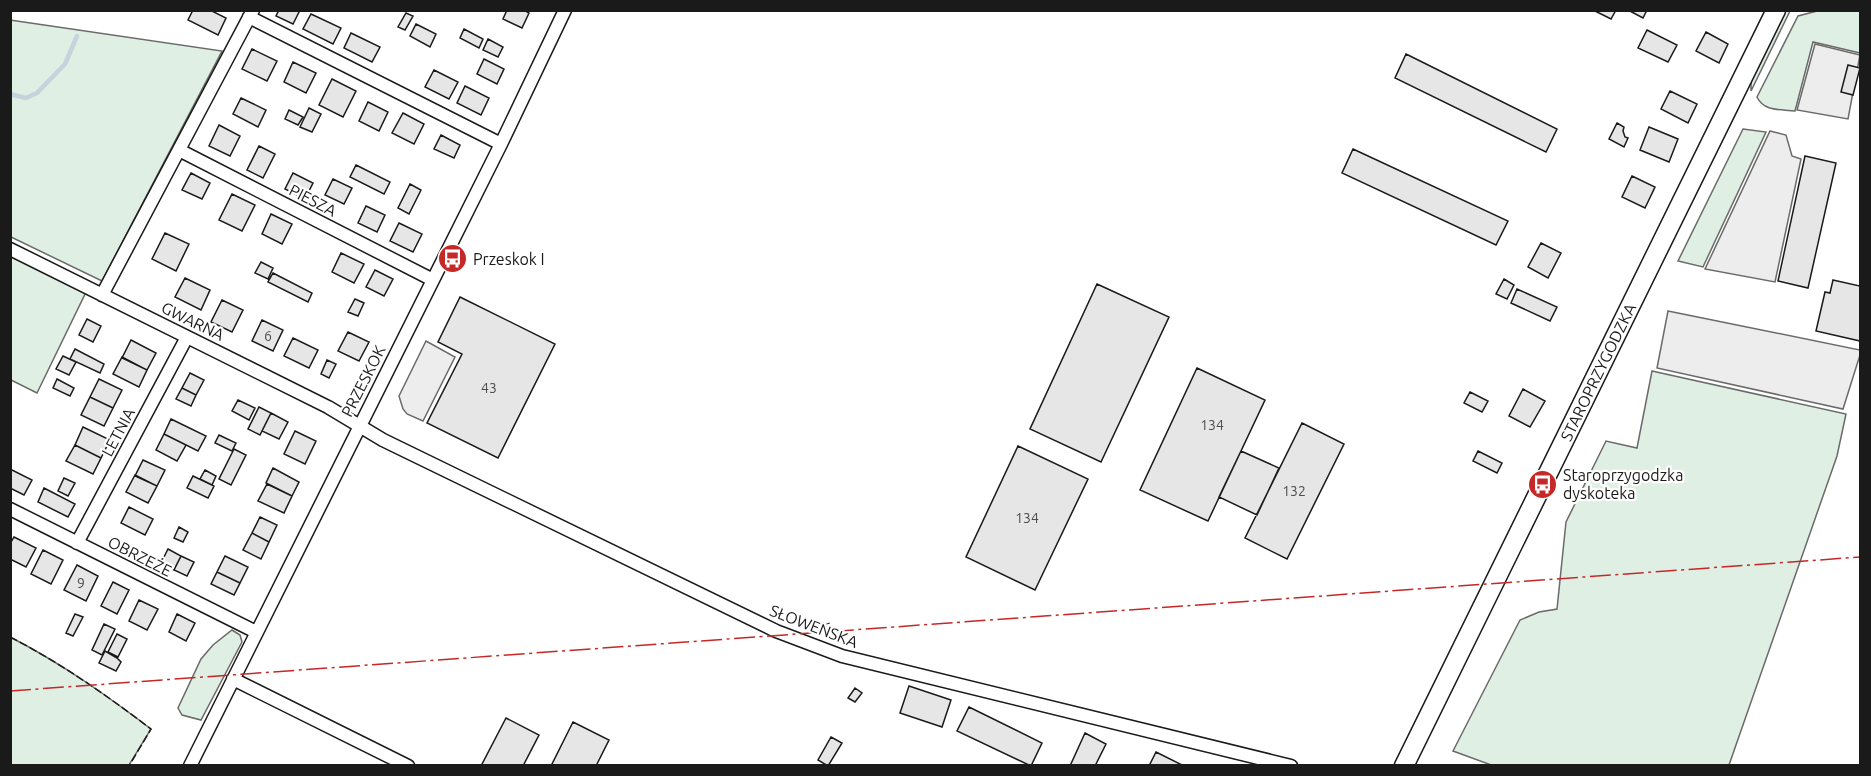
<svg xmlns="http://www.w3.org/2000/svg" width="1871" height="776" font-family="Ubuntu,sans-serif">
	<rect width="100%" height="100%" fill="#fff"/>
	<path fill="#e0efe3" stroke="#6a6a6a" stroke-width="1.5" d="M1821,10L1860,11V53L1813,42L1795,111C1781,109 1764,112 1757,97L1798,16Z
		M1785,11H1790L1751,91V78Z
		M10,20L222,51L102,281L11,237Z
		M1743,129L1766,132L1703,267L1678,261Z
		M10,252L87,290L37,393L11,380Z
		M1652,371L1846,414L1837,456L1729,765L1494,766L1453,751L1520,620L1539,612L1557,609L1566,522L1606,441L1637,448Z
		M232,630L240,635L242,642L201,720L182,715L178,708L201,659L213,645Z
		M10,637C61,663 106,695 151,729L129,765H11Z"/>
	<path fill="#ededed" stroke="#6a6a6a" stroke-width="1.5" d="M1815,44L1860,55L1848,119L1797,110Z
		M1770,131L1786,135L1792,156L1801,159L1775,282L1705,269Z
		M1668,311L1860,350V355L1843,409L1657,368Z
		M426,341L455,357L423,421L407,414L403,409L399,396Z"/>
	<g fill="none" stroke-linecap="round" stroke-linejoin="round">
		<path stroke="#c6d2dc" stroke-width="4.5" d="M10,94L26,98L37,93L65,64L77,36"/>
	</g>
	<path fill="#e6e6e6" stroke="#1a1a1a" stroke-width="1.5" d="M193,10H210L226,18L218,35L188,20Z
		M279,10H300L293,24L276,16Z
		M507,10H524L529,13L522,28L503,19Z
		M1593,10H1616L1611,19Z
		M1628,10H1647L1643,18Z
		M406,13L413,16L405,30L398,27Z
		M311,14L341,28L333,44L303,29Z
		M416,24L436,34L430,47L410,36Z
		M464,29L483,39L479,48L460,38Z
		M1647,30L1677,45L1668,62L1638,48Z
		M1706,32L1728,44L1719,63L1696,51Z
		M351,33L380,47L372,62L344,48Z
		M488,39L503,47L498,57L483,50Z
		M252,49L277,61L267,81L242,69Z
		M1406,54L1557,129L1546,152L1395,78Z
		M484,59L504,69L497,84L477,74Z
		M293,62L316,73L306,93L284,82Z
		M1848,65L1860,68L1853,95L1841,92Z
		M434,70L458,82L449,99L425,87Z
		M332,79L356,91L343,117L319,105Z
		M465,86L489,98L481,115L457,103Z
		M1670,91L1697,104L1688,123L1661,109Z
		M241,98L266,110L258,127L233,114Z
		M368,102L388,112L379,131L359,121Z
		M309,108L321,114L312,132L300,127Z
		M289,110L303,117L298,125L285,119Z
		M403,113L424,124L414,144L392,133Z
		M1617,123L1624,127L1623,131L1625,137L1628,138L1624,147L1609,139Z
		M219,125L240,136L230,156L209,146Z
		M1649,127L1678,139L1669,162L1640,150Z
		M441,135L460,145L454,158L434,149Z
		M259,146L275,154L263,178L247,170Z
		M1353,149L1508,221L1496,245L1342,173Z
		M1805,156L1836,163L1808,288L1778,281Z
		M356,165L390,182L384,194L350,177Z
		M191,173L210,183L202,199L182,190Z
		M293,173L313,183L305,199L285,189Z
		M1632,176L1655,187L1645,208L1622,197Z
		M333,179L352,188L344,204L325,195Z
		M410,184L421,190L409,214L398,208Z
		M232,194L255,205L242,231L219,220Z
		M366,206L385,215L377,232L358,223Z
		M271,214L292,224L282,244L262,234Z
		M399,223L422,234L413,252L390,241Z
		M165,233L189,244L176,271L152,259Z
		M1541,243L1561,253L1548,278L1528,267Z
		M341,253L364,264L354,283L332,272Z
		M261,262L273,268L268,279L255,273Z
		M375,270L393,279L384,296L366,287Z
		M273,273L312,293L308,302L268,282Z
		M185,278L210,290L201,310L175,297Z
		M1504,279L1514,285L1507,299L1496,294Z
		M1833,280L1860,286V341L1816,331L1825,292L1830,293Z
		M1097,284L1169,317L1101,462L1030,429Z
		M1517,289L1557,307L1550,321L1511,303Z
		M460,297L555,344L498,458L427,423L462,354L438,342Z
		M355,299L364,303L358,316L348,312Z
		M222,300L243,310L232,332L211,322Z
		M87,319L101,326L93,342L79,335Z
		M262,320L283,330L273,351L252,341Z
		M348,332L369,342L359,361L338,351Z
		M293,338L318,350L309,368L284,356Z
		M131,340L156,353L147,370L122,358Z
		M75,349L104,364L100,373L70,359Z
		M63,356L76,362L69,375L56,369Z
		M122,357L147,370L139,387L113,374Z
		M327,360L336,364L329,378L321,374Z
		M1197,368L1265,400L1208,521L1140,490Z
		M190,373L204,380L196,395L182,388Z
		M57,379L74,388L70,396L53,388Z
		M99,379L122,390L113,408L90,397Z
		M182,388L196,395L191,406L176,399Z
		M1523,389L1545,401L1530,427L1509,416Z
		M1470,392L1488,401L1482,412L1464,403Z
		M90,397L113,408L104,426L81,415Z
		M238,400L255,408L249,420L232,411Z
		M259,407L271,413L260,435L248,429Z
		M271,413L288,422L279,439L262,431Z
		M171,419L206,436L198,451L164,434Z
		M1302,423L1344,444L1287,559L1245,538Z
		M83,427L110,440L101,458L75,445Z
		M295,431L316,441L305,464L284,454Z
		M164,434L186,445L177,461L156,450Z
		M219,435L236,443L232,451L215,443Z
		M75,445L101,458L93,474L66,461Z
		M1018,446L1088,479L1035,590L966,557Z
		M234,449L246,455L231,485L219,479Z
		M1241,451L1279,468L1257,515L1219,497Z
		M1478,451L1502,463L1497,473L1473,461Z
		M143,460L165,470L157,486L135,476Z
		M273,468L299,482L292,496L266,483Z
		M10,469L32,480L24,495L10,488Z
		M205,470L216,476L212,485L200,479Z
		M135,475L157,486L148,503L126,492Z
		M193,476L214,486L208,498L187,488Z
		M64,478L75,483L68,496L58,491Z
		M267,484L292,496L284,513L258,501Z
		M44,488L75,504L68,517L38,502Z
		M129,507L153,519L145,535L121,523Z
		M260,517L277,525L269,542L252,533Z
		M179,527L188,532L183,542L174,538Z
		M252,533L269,542L261,559L243,550Z
		M14,537L36,548L26,567L10,559V544Z
		M168,549L181,556L174,570L161,563Z
		M43,550L63,560L51,584L31,574Z
		M181,556L194,562L187,576L174,570Z
		M225,556L248,567L240,583L217,572Z
		M77,565L98,576L86,601L64,590Z
		M217,572L240,583L234,595L211,584Z
		M113,582L129,590L117,614L101,606Z
		M139,600L158,609L147,630L129,621Z
		M75,614L83,617L73,636L66,633Z
		M177,614L195,623L186,641L169,632Z
		M104,624L115,629L102,655L92,650Z
		M117,634L127,639L118,657L108,652Z
		M105,651L117,658L121,662L116,671L99,663Z
		M909,686L951,700L942,727L900,713Z
		M855,688L862,693L855,702L848,698Z
		M969,707L1042,743L1031,766L957,731Z
		M506,718L539,735L523,766H481Z
		M573,722L609,740L596,766H551Z
		M1085,733L1106,744L1095,766H1070Z
		M831,737L842,743L828,766L818,760Z
		M1156,752L1184,766H1149Z"/>
	<g fill="none" stroke-linecap="round" stroke-linejoin="round">
		<defs>
			<path id="street" d="M249,17L501,144
				M179,150L433,280
				M10,249L328,407L383,440L776,631L842,656L1291,766
				M102,295L253,10
				M10,509L256,632
				M77,543L187,337
				M233,679L408,766
				M190,766L501,144L565,10"/>
			<path id="secondary" d="M1404,766L1776,10"/>
		</defs>
		<use href="#street" stroke="#1a1a1a" stroke-width="15"/>
		<use href="#secondary" stroke="#1a1a1a" stroke-width="21"/>
		<use href="#street" stroke="#fff" stroke-width="12"/>
		<use href="#secondary" stroke="#fff" stroke-width="18"/>
		<path stroke="#1a1a1a" stroke-width="1.5" stroke-dasharray="8 3" stroke-linecap="butt" d="M10,637C61,663 106,695 151,729L129,766"/>
		<path stroke="#c62828" stroke-width="1.5" stroke-dasharray="21 4.5 3 4.5" stroke-linecap="butt" d="M10,691L1860,557"/>
	</g>
	<defs>
		<symbol id="bus-disc" viewBox="-11 -11 22 22"><circle r="9.5" fill="#c62828" stroke="#fff"/><path d="M-5-6H5V4H4V6H2V4H-2V6H-4V4H-5ZM-3.5-4V0h7V-4ZM-3.5 1.2v1.5H-2V1.2ZM2 1.2v1.5H3.5V1.2Z" fill="#fff"/></symbol>
	</defs>
	<g fill-rule="evenodd">
		<use href="#bus-disc" x="436" y="242" width="33" height="33"/>
		<use href="#bus-disc" x="1526" y="468" width="33" height="33"/>
	</g>
	<g text-anchor="middle" stroke-width="4.5" stroke-linejoin="round" paint-order="stroke">
		<g font-size="14" fill="#4d4d4d">
			<text x="268" y="341">6</text>
			<text x="489" y="393">43</text>
			<text x="1212" y="430">134</text>
			<text x="1294" y="496">132</text>
			<text x="1027" y="523">134</text>
			<text x="81" y="588">9</text>
		</g>
		<g font-size="16" fill="#1a1a1a" stroke="#fff">
			<text transform="translate(313 200) rotate(27)" y="6">PIESZA</text>
			<text transform="translate(193 321) rotate(26)" y="6">GWARNA</text>
			<text transform="translate(1598 372) rotate(-64)" y="6">STAROPRZYGODZKA</text>
			<text transform="translate(363 381) rotate(-63)" y="6">PRZESKOK</text>
			<text transform="translate(118 432) rotate(-62)" y="6">LETNIA</text>
			<text transform="translate(140 556) rotate(27)" y="6">OBRZEŻE</text>
			<text transform="translate(814 626) rotate(21)" y="6">SŁOWEŃSKA</text>
		</g>
		<g font-size="16" fill="#1a1a1a" stroke="#fff" text-anchor="start">
			<text x="473" y="265">Przeskok I</text>
			<text x="1563" y="481">Staroprzygodzka<tspan x="1563" dy="18">dyskoteka</tspan></text>
		</g>
	</g>
	<rect width="1871" height="776" fill="none" stroke="#1a1a1a" stroke-width="24"/>
</svg>
